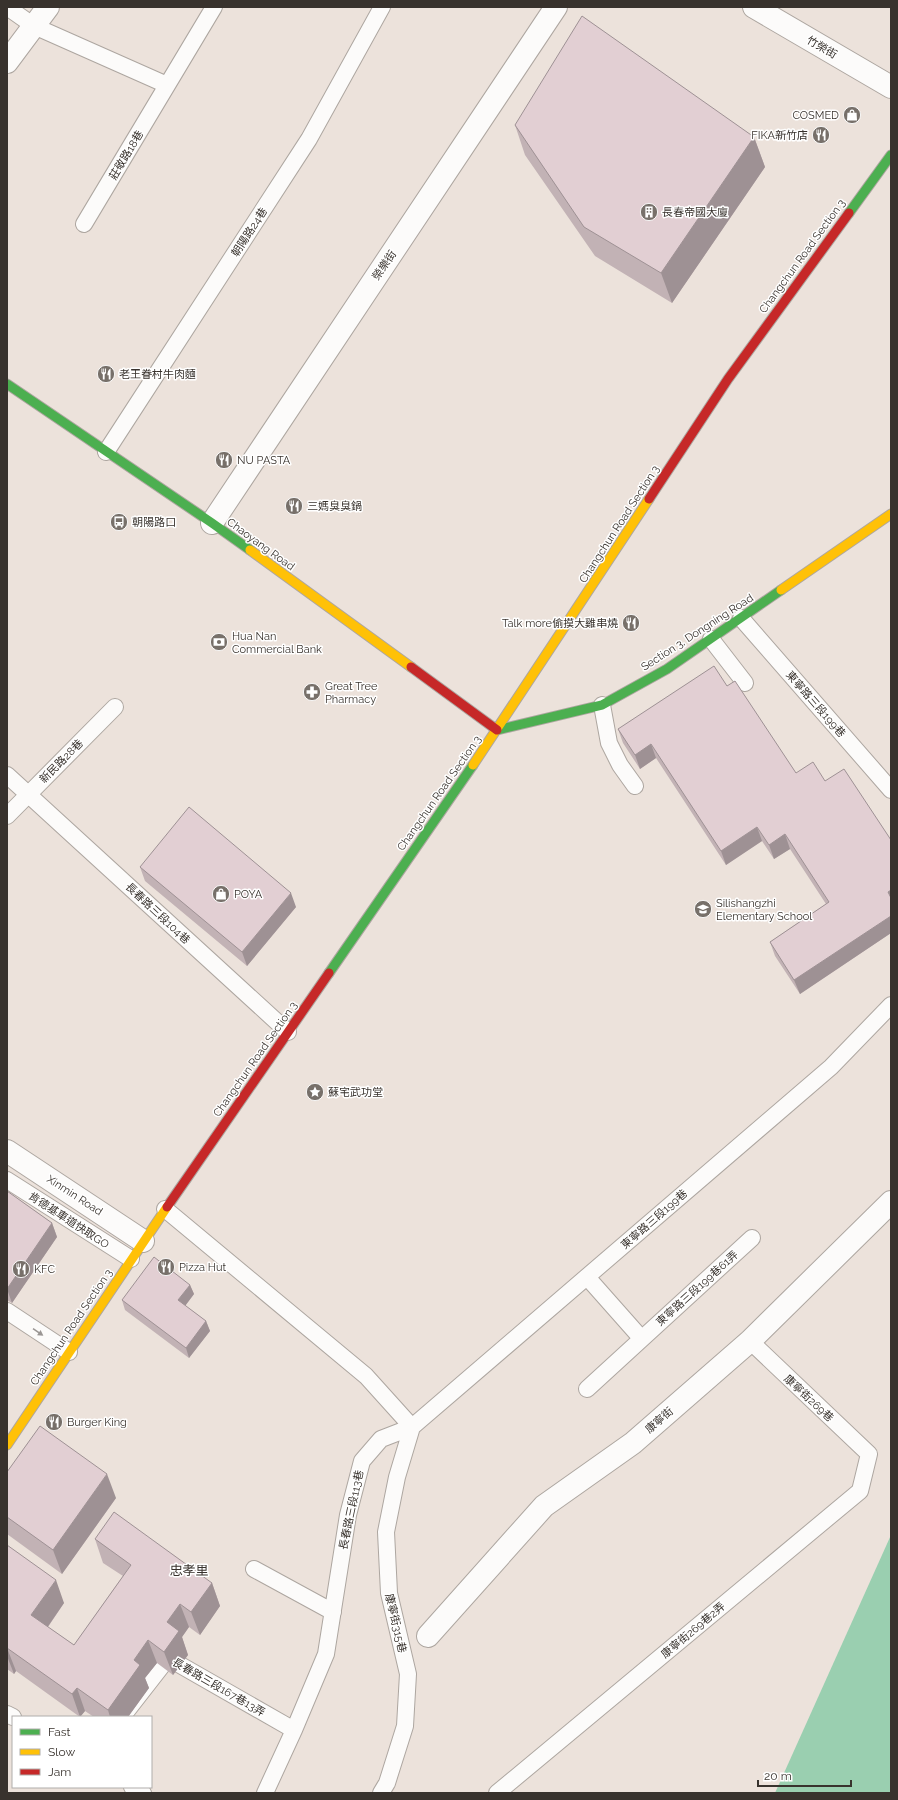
<svg xmlns="http://www.w3.org/2000/svg" width="898" height="1800" font-family="Raleway,'Noto Sans TC',sans-serif">
	<rect width="100%" height="100%" fill="#ece2db"/>
	<path fill="#9acfb0" d="M891,1535V1793H775Z"/>
	<g fill="none" stroke-linecap="round" stroke-linejoin="round">
		<defs>
			<path id="lane" d="M7,7L34,26L167,85
				M84,224L214,7
				M106,452L309,139L382,7
				M741,618L891,790
				M711,639L745,683
				M602,705L609,743L620,765L635,786
				M7,775L288,1032
				M7,816L115,707
				M7,1180L131,1259
				M165,1209L366,1376L412,1427
				M587,1277L641,1338
				M7,1311L69,1352
				M587,1389L752,1238
				M254,1569L333,1612
				M7,1714L13,1717
				M122,1717L168,1658L294,1730
				M132,1787L143,1793
				M265,1793L294,1730L326,1654L348,1515L362,1461L381,1439L412,1427L831,1067L891,1005
				M381,1793L387,1783L405,1726L408,1674L389,1593L386,1532L397,1477L412,1427
				M497,1793L860,1491L869,1454L750,1341"/>
			<path id="street" d="M754,7L891,87
				M7,62L48,7
				M212,523L556,7
				M7,1151L143,1241
				M428,1636L544,1506L633,1443L750,1341L891,1202"/>
			<path id="fast" d="M849,213L891,155
				M7,384L212,523L250,550
				M497,730L602,705L667,669L781,590
				M329,973L473,765"/>
			<path id="slow" d="M250,550L411,667
				M781,590L891,514
				M473,765L649,499
				M7,1445L167,1207"/>
			<path id="jam" d="M649,499L728,379L849,213
				M411,667L497,730
				M167,1207L329,973"/>
		</defs>
		<use href="#lane" stroke="#ada6a0" stroke-width="18"/>
		<use href="#street" stroke="#ada6a0" stroke-width="24"/>
		<use href="#fast" stroke="#ada6a0" stroke-width="11"/>
		<use href="#slow" stroke="#ada6a0" stroke-width="11"/>
		<use href="#jam" stroke="#ada6a0" stroke-width="11"/>
		<use href="#lane" stroke="#fcfbfa" stroke-width="16"/>
		<use href="#street" stroke="#fcfbfa" stroke-width="22"/>
		<use href="#fast" stroke="#4caf50" stroke-width="9"/>
		<use href="#slow" stroke="#ffc107" stroke-width="9"/>
		<use href="#jam" stroke="#c62828" stroke-width="9"/>
	</g>
	<path fill="#c2b2b5" d="M515,125L754,137L765,167L672,303L595,256L525,155Z
		M727,686L796,773L825,781L891,840V933L800,994L775,956L770,942L826,904L790,849L774,859L762,841L726,865L656,758L640,769L623,743L618,729Z
		M140,867L296,907L247,966L145,881Z
		M7,1191L52,1223L57,1237L12,1303L7,1300Z
		M190,1285L194,1294L185,1306L206,1321L210,1331L189,1358L125,1310L122,1300Z
		M7,1472L116,1498L62,1574L7,1534Z
		M95,1539L212,1583L220,1606L200,1635L189,1627L182,1637L188,1655L173,1675L157,1663L145,1678L149,1688L128,1717H94L85,1711L80,1717L16,1671L14,1674L7,1669V1545L64,1603L48,1627L74,1645L123,1576L103,1563Z"/>
	<path fill="#9e9194" d="M754,137L765,167L672,303L661,273Z
		M651,744L656,758L640,769L635,755Z
		M757,827L762,841L726,865L721,851Z
		M785,834L790,849L774,859L769,845Z
		M891,890V902L888,892Z
		M291,893L296,907L247,966L242,952Z
		M891,916V933L800,994L794,980Z
		M52,1223L57,1237L12,1303L7,1289Z
		M190,1285L194,1294L182,1310L178,1300Z
		M206,1321L210,1331L189,1358L186,1348Z
		M107,1474L116,1498L62,1574L53,1550Z
		M56,1580L64,1603L40,1638L31,1615Z
		M212,1583L220,1606L200,1635L191,1612Z
		M180,1604L189,1627L182,1637L188,1655L173,1675L164,1652L167,1622Z
		M148,1640L157,1663L145,1678L149,1688L128,1717H110L108,1710L134,1660Z
		M7,1648L16,1671L14,1674L7,1656Z
		M77,1688L85,1711L80,1717L72,1694Z"/>
	<path fill="#e2cfd3" stroke="#9e9194" d="M582,16L754,137L661,273L584,227L515,125Z
		M714,666L727,686L735,681L796,773L813,762L825,781L844,769L891,840V890L888,892L891,898V916L794,980L770,942L829,902L785,834L769,845L757,827L721,851L651,744L635,755L618,729Z
		M189,807L291,893L242,952L140,867Z
		M7,1191L52,1223L7,1289Z
		M154,1257L190,1285L178,1300L206,1321L186,1348L122,1300Z
		M40,1426L107,1474L53,1550L7,1517V1472Z
		M114,1512L212,1583L191,1612L180,1604L167,1622L179,1631L164,1652L148,1640L134,1660L140,1665L108,1710L77,1688L72,1694L7,1648V1649V1545L56,1580L31,1615L74,1645L131,1565L95,1539Z"/>
	<defs><path id="oneway-solid" d="M-6-.8H1V-3.2L6.5 0L1 3.2V.8H-6Z"/></defs>
	<use fill="#9a9694" href="#oneway-solid" transform="translate(38 1332) rotate(34)"/>
	<defs>
		<symbol id="shop-disc" viewBox="-11 -11 22 22"><circle r="9.5" fill="#77706a" stroke="#fff"/><path d="M-5-2.5h2.3a2.7 3.5 0 0 1 5.4 0H5L5.5 6h-11ZM-1.5-2.5h3a1.5 2.3 0 0 0-3 0Z" fill="#fff"/></symbol>
		<symbol id="restaurant-disc" viewBox="-11 -11 22 22"><circle r="9.5" fill="#77706a" stroke="#fff"/><path d="M-5-6h1v4h1v-4h1v4h1v-4h1v5L-1.5 .5V6h-2V.5L-5-1ZM5-6V6H3V1.5H1.5Q1.5-4 5-6Z" fill="#fff"/></symbol>
		<symbol id="building-disc" viewBox="-11 -11 22 22"><circle r="9.5" fill="#77706a" stroke="#fff"/><path d="M-4-6H4V6H1V3H-1V6H-4ZM-2.5-4.3h1.7v1.8h-1.7ZM.8-4.3h1.7v1.8H.8ZM-2.5-1h1.7V.8h-1.7ZM.8-1h1.7V.8H.8Z" fill="#fff"/></symbol>
		<symbol id="bus-disc" viewBox="-11 -11 22 22"><circle r="9.5" fill="#77706a" stroke="#fff"/><path d="M-5-6H5V4H4V6H2V4H-2V6H-4V4H-5ZM-3.5-4V0h7V-4ZM-3.5 1.2v1.5H-2V1.2ZM2 1.2v1.5H3.5V1.2Z" fill="#fff"/></symbol>
		<symbol id="bank-disc" viewBox="-11 -11 22 22"><circle r="9.5" fill="#77706a" stroke="#fff"/><path d="M-6-4H6V4H-6ZM0-2.3a2.3 2.3 0 1 0 0 4.6a2.3 2.3 0 1 0 0-4.6Z" fill="#fff"/></symbol>
		<symbol id="pharmacy-disc" viewBox="-11 -11 22 22"><circle r="9.5" fill="#77706a" stroke="#fff"/><path d="M-2-6h4v4h4v4h-4v4h-4v-4h-4v-4h4Z" fill="#fff"/></symbol>
		<symbol id="school-disc" viewBox="-11 -11 22 22"><circle r="9.5" fill="#77706a" stroke="#fff"/><path d="M0-5L7-2L0 1L-7-2ZM-4 1L0 2.5L4 1V4Q0 6-4 4Z" fill="#fff"/></symbol>
		<symbol id="sight-disc" viewBox="-11 -11 22 22"><circle r="9.5" fill="#77706a" stroke="#fff"/><path d="M0-6L1.8-2.2L6-1.7L2.9 1.2L3.7 5.4L0 3.3L-3.7 5.4L-2.9 1.2L-6-1.7L-1.8-2.2Z" fill="#fff"/></symbol>
	</defs>
	<g fill-rule="evenodd">
		<use href="#shop-disc" x="842" y="105" width="20" height="20"/>
		<use href="#restaurant-disc" x="811" y="125" width="20" height="20"/>
		<use href="#building-disc" x="639" y="202" width="20" height="20"/>
		<use href="#restaurant-disc" x="96" y="364" width="20" height="20"/>
		<use href="#restaurant-disc" x="214" y="450" width="20" height="20"/>
		<use href="#restaurant-disc" x="284" y="496" width="20" height="20"/>
		<use href="#bus-disc" x="109" y="512" width="20" height="20"/>
		<use href="#restaurant-disc" x="621" y="613" width="20" height="20"/>
		<use href="#bank-disc" x="209" y="632" width="20" height="20"/>
		<use href="#pharmacy-disc" x="302" y="682" width="20" height="20"/>
		<use href="#shop-disc" x="211" y="884" width="20" height="20"/>
		<use href="#school-disc" x="693" y="899" width="20" height="20"/>
		<use href="#sight-disc" x="305" y="1082" width="20" height="20"/>
		<use href="#restaurant-disc" x="156" y="1257" width="20" height="20"/>
		<use href="#restaurant-disc" x="11" y="1259" width="20" height="20"/>
		<use href="#restaurant-disc" x="44" y="1412" width="20" height="20"/>
	</g>
	<g text-anchor="middle" stroke-width="3" stroke-linejoin="round" paint-order="stroke">
		<g font-size="11" fill="#38322d" stroke="#fff">
			<text transform="translate(822 47) rotate(30)" y="4">竹榮街</text>
			<text transform="translate(126 155) rotate(-59)" y="4">莊敬路18巷</text>
			<text transform="translate(249 232) rotate(-57)" y="4">朝陽路24巷</text>
			<text transform="translate(802 256) rotate(-54)" y="4">Changchun Road Section 3</text>
			<text transform="translate(384 265) rotate(-56)" y="4">榮樂街</text>
			<text transform="translate(619 524) rotate(-57)" y="4">Changchun Road Section 3</text>
			<text transform="translate(261 544) rotate(36)" y="4">Chaoyang Road</text>
			<text transform="translate(697 632) rotate(-33)" y="4">Section 3, Dongning Road</text>
			<text transform="translate(816 704) rotate(49)" y="4">東寧路三段199巷</text>
			<text transform="translate(61 761) rotate(-45)" y="4">新民路28巷</text>
			<text transform="translate(439 793) rotate(-55)" y="4">Changchun Road Section 3</text>
			<text transform="translate(158 913) rotate(43)" y="4">長春路三段104巷</text>
			<text transform="translate(255 1059) rotate(-55)" y="4">Changchun Road Section 3</text>
			<text transform="translate(75 1195) rotate(33)" y="4">Xinmin Road</text>
			<text transform="translate(654 1219) rotate(-41)" y="4">東寧路三段199巷</text>
			<text transform="translate(69 1220) rotate(33)" y="4">肯德基車道快取GO</text>
			<text transform="translate(697 1288) rotate(-42)" y="4">東寧路三段199巷61弄</text>
			<text transform="translate(71 1327) rotate(-56)" y="4">Changchun Road Section 3</text>
			<text transform="translate(809 1398) rotate(43)" y="4">康寧街269巷</text>
			<text transform="translate(659 1420) rotate(-41)" y="4">康寧街</text>
			<text transform="translate(351 1510) rotate(-78)" y="4">長春路三段113巷</text>
			<text transform="translate(396 1623) rotate(77)" y="4">康寧街315巷</text>
			<text transform="translate(693 1630) rotate(-40)" y="4">康寧街269巷2弄</text>
			<text transform="translate(219 1687) rotate(30)" y="4">長春路三段167巷13弄</text>
		</g>
		<g font-size="11" fill="#38322d" stroke="#fff" text-anchor="start">
			<text x="839" y="119" text-anchor="end">COSMED</text>
			<text x="808" y="139" text-anchor="end">FIKA新竹店</text>
			<text x="662" y="216">長春帝國大廈</text>
			<text x="119" y="378">老王眷村牛肉麵</text>
			<text x="237" y="464">NU PASTA</text>
			<text x="307" y="510">三媽臭臭鍋</text>
			<text x="132" y="526">朝陽路口</text>
			<text x="618" y="627" text-anchor="end">Talk more偷摸大雞串燒</text>
			<text x="232" y="640">Hua Nan<tspan x="232" dy="13">Commercial Bank</tspan></text>
			<text x="325" y="690">Great Tree<tspan x="325" dy="13">Pharmacy</tspan></text>
			<text x="234" y="898">POYA</text>
			<text x="716" y="907">Silishangzhi<tspan x="716" dy="13">Elementary School</tspan></text>
			<text x="328" y="1096">蘇宅武功堂</text>
			<text x="179" y="1271">Pizza Hut</text>
			<text x="34" y="1273">KFC</text>
			<text x="67" y="1426">Burger King</text>
		</g>
		<g font-size="13" fill="#38322d" stroke="#fff">
			<text x="189" y="1575">忠孝里</text>
		</g>
	</g>
	<rect width="898" height="1800" fill="none" stroke="#38322d" stroke-width="16"/>
	<rect x="12" y="1716" width="140" height="72" fill="#ffffff" stroke="#afadab"/>
	<rect x="20" y="1729" width="20" height="6" fill="#4caf50" stroke="#afadab"/>
	<text x="48" y="1736" font-size="12" fill="#38322d">Fast</text>
	<rect x="20" y="1749" width="20" height="6" fill="#ffc107" stroke="#afadab"/>
	<text x="48" y="1756" font-size="12" fill="#38322d">Slow</text>
	<rect x="20" y="1769" width="20" height="6" fill="#c62828" stroke="#afadab"/>
	<text x="48" y="1776" font-size="12" fill="#38322d">Jam</text>
	<path d="M758 1780v6h93v-6" fill="none" stroke="#38322d" stroke-width="2"/>
	<text x="764" y="1780" font-size="12" fill="#38322d" stroke="#ffffff" stroke-width="3" paint-order="stroke">20 m</text>
</svg>
